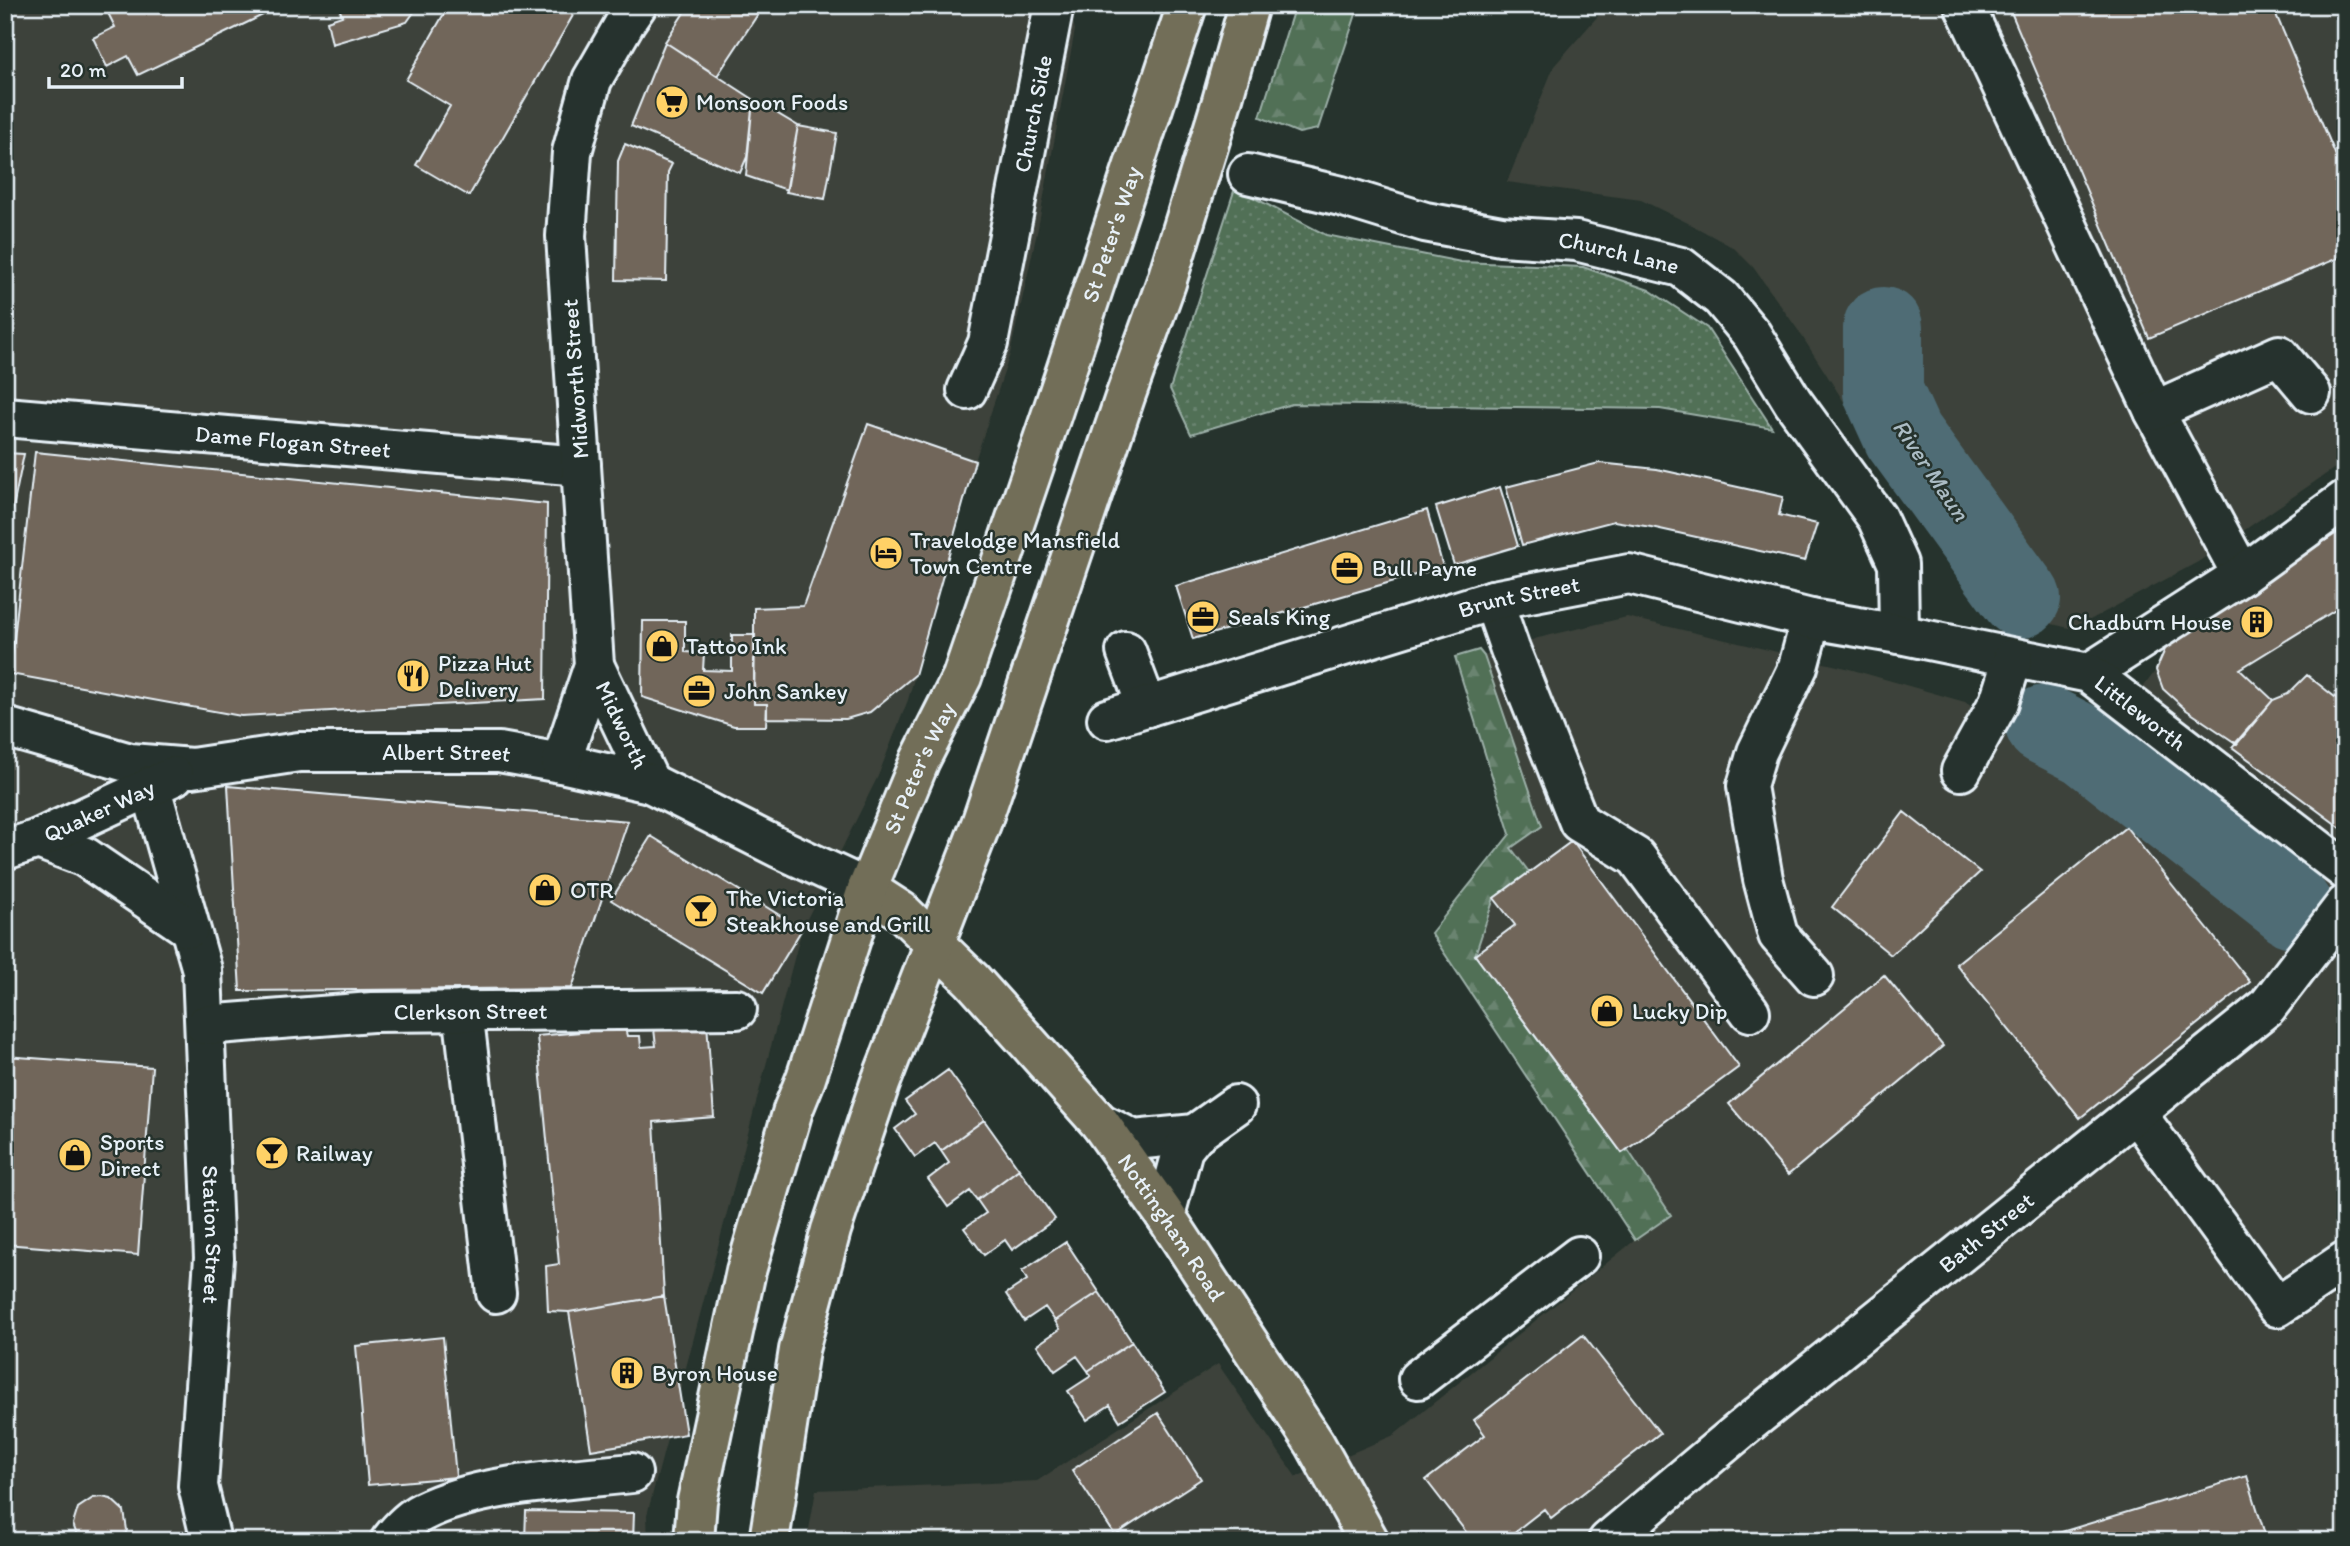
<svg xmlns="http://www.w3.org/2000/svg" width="2350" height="1546" font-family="Itim,sans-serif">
	<defs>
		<pattern id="green-dots" width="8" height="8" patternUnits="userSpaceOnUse" patternTransform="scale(1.75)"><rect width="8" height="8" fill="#516f57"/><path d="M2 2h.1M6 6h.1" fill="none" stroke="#6a8470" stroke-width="1.8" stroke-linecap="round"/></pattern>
		<pattern id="forest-firs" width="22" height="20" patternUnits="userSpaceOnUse" patternTransform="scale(1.75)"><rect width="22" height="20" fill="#516f57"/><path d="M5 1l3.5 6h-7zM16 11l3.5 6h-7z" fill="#6a8470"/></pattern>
	</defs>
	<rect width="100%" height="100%" fill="#26332d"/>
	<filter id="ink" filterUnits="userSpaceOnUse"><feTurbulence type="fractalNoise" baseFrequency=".0143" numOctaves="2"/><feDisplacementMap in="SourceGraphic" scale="14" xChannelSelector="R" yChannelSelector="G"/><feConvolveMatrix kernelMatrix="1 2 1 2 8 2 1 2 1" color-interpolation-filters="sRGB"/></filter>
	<g filter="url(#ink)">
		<path fill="#3c423a" d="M5,5H1069L1075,30L1038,228L1010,354L975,461L908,700L878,776L802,929L647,1515L648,1541H5Z
			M1611,5H2345V461L2198,562L2073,629L2011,614L1976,591L1945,560L1798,330L1753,267L1734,248L1690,224L1641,200L1507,182L1554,66L1597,17Z
			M2345,528V1541H807L816,1490L1037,1481L1218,1364L1296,1477L1394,1435L1635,1240L1670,1215L1628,1150L1622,1153L1475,955L1494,898L1529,872L1510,848L1542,825L1484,656L1538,638L1627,617L1846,668L1965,702L2076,778L2156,670L2169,640Z"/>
		<path fill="url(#green-dots)" stroke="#9cb0a8" stroke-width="2" d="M1235,188L1326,235L1461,262L1583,267L1649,290L1707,328L1772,428L1660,409L1292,404L1191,434L1170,389Z"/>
		<path fill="url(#forest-firs)" stroke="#9cb0a8" stroke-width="2" d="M1295,5H1359L1318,129L1299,133L1260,117Z
			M1479,650L1484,656L1542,826L1511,848L1529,872L1494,898L1475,955L1622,1153L1628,1150L1671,1215L1635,1240L1431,933L1510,834L1455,657Z"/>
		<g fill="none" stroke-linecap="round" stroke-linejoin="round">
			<path stroke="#4f6c75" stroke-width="80" d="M1883,327V392L1903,436L2021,598
				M2045,725L2088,747L2293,908"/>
		</g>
		<path fill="#71665a" stroke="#e8f1f8" stroke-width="2" d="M104,5H259L263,15L138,75L128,56L107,67L93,38L115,27Z
			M338,5H419L407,22L332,44L327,21L342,16Z
			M449,5H579L469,196L416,165L450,106L406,80Z
			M689,5H764L717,76L665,42Z
			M2008,5H2272L2345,177V255L2149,338Z
			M665,42L753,99L747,157L740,173L631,126Z
			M753,99L798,126L787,190L746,176Z
			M798,126L837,133L825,199L786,192Z
			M625,144L672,164L668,172L666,281L616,280L618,161Z
			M868,424L975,461L915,675L870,712L846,719L767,718V704H754V608L803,606Z
			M35,452L547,504L545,699L241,716L10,674Z
			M5,453L24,454L5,547Z
			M1599,463L1657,469L1783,497L1779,515L1817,524L1805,561L1651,527L1614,521L1522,545L1506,487Z
			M1500,487L1518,546L1454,565L1436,507Z
			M1427,510L1443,567L1193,639L1176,586Z
			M2345,528V604L2240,669L2273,700L2237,744L2185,709L2163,689L2156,670L2169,640Z
			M643,621H685V652L704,653L703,670L732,671V635H755L754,704H767L766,726H734L642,697Z
			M2307,675L2345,705V831L2232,747L2273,700L2288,694Z
			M228,786L628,821L572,988L240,991Z
			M1904,812L1980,872L1891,955L1832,907Z
			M2126,827L2250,982L2080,1118L1956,964Z
			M651,836L802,929L763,993L611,900Z
			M1572,841L1739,1067L1622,1153L1475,955L1515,925L1494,898Z
			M1884,975L1943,1046L1788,1175L1729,1104Z
			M707,1023L714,1117L654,1122L664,1296L569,1312L548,1311L546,1266L559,1264L537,1036L625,1028L627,1036H640L641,1047L656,1046L654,1029Z
			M5,1056L152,1067L138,1255L5,1244Z
			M948,1070L984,1120L941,1151L935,1143L915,1157L895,1129L915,1114L905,1101Z
			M984,1120L1019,1169L977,1200L970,1191L948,1207L928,1179L949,1163L941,1151Z
			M1019,1169L1055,1219L1012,1250L1005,1240L984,1255L964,1228L986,1213L977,1200Z
			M1066,1242L1099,1292L1055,1321L1045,1307L1024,1321L1006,1294L1027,1280L1022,1271Z
			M1099,1292L1132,1342L1088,1371L1077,1356L1055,1371L1037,1345L1060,1329L1055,1321Z
			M664,1296L686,1434L591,1450L569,1312Z
			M1583,1335L1660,1433L1551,1518L1544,1509L1503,1541H1473L1426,1480L1485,1435L1474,1420Z
			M443,1337L456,1477L368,1485L356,1346Z
			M1132,1342L1165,1392L1120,1421L1110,1405L1087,1420L1068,1391L1091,1376L1088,1371Z
			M1158,1413L1201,1479L1115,1535L1072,1470Z
			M2247,1476L2267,1541H2037L2038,1539Z
			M102,1497L111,1499L124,1511L127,1530L123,1539L121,1541H79L73,1524L78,1508L93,1498Z
			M526,1511L634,1513L633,1541H525Z
			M2021,1531L2038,1539L2037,1541H2016Z"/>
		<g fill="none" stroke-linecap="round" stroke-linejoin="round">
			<defs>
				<g id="minor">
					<path d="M1964,5L2154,411L2242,575"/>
					<path id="s1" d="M1248,174L1341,196L1425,222L1501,236L1576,241L1681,267L1721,298L1752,335L1793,402L1877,518L1898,564L1899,634"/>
					<path id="s2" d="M967,390L988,343L1054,5"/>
					<path d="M2154,411L2279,355L2311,393"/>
					<path id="s3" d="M5,417L581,466"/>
					<path d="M1493,600L1510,649L1579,822L1636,857L1750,1012"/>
					<path d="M1811,619L1798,667L1757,752L1747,786L1763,879L1778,935L1814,976"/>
					<path d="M1126,651L1147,707"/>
					<path id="s4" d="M594,665L650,783"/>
					<path d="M2089,673L2242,575L2345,500"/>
					<path id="s5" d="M1107,719L1493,600L1629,574L1811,619L1899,634L2089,673L2345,870"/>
					<path id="s6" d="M5,727L130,763L192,768L299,752H499L561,763L650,783L779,848L867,889"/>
					<path d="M561,763L594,665L566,236L572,152L592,80L626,21L637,5"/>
					<path d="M1961,771L1999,702L2013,658"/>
					<path id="s7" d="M150,785L202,970L214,1258L198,1486L211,1541"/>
					<path d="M38,839L85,857L189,928"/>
					<path id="s8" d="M5,850L38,839L174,776"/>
					<path d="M463,1010L496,1293"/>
					<path id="s9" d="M205,1025L372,1012L737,1009"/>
					<path d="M2136,1113L2277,1307L2345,1261"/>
					<path d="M1100,1123L1134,1140L1195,1134"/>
					<path d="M1165,1215L1183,1149L1195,1134L1236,1105"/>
					<path d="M1418,1379L1579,1256"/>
					<path d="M390,1541C398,1531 410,1518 422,1512C479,1483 568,1480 632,1473"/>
					<path id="s10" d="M1608,1541L1750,1422L2267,1007L2345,905"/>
				</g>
				<g id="highway">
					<path id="s11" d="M867,889L901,911L972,980L1100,1123L1165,1215L1315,1444L1369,1541"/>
					<path id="s12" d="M694,1541L697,1501L746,1271L793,1110L806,1078L867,889L920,760L962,677L1051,416L1187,5"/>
					<path d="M769,1541L799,1350L831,1230L880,1084L982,821L1125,397L1166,283L1222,101L1249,5"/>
				</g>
			</defs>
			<use href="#minor" stroke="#e8f1f8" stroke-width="44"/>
			<use href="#highway" stroke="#e8f1f8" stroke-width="44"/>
			<use href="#minor" stroke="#26332d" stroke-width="38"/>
			<use href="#highway" stroke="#726e59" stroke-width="38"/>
		</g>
	</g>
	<defs>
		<symbol id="supermarket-disc" viewBox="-11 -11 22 22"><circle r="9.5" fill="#ffd166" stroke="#26332d"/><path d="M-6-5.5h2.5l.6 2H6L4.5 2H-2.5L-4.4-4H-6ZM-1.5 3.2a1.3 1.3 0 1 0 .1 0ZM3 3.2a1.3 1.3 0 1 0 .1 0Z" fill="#111"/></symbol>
		<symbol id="hotel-disc" viewBox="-11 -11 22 22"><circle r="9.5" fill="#ffd166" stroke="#26332d"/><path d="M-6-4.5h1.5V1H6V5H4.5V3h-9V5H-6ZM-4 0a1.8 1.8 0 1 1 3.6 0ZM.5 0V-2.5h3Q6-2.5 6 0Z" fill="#111"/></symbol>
		<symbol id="office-disc" viewBox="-11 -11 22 22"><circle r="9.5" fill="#ffd166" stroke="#26332d"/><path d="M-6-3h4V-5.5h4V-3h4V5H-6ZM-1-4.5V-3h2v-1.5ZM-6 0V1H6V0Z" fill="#111"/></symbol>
		<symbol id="building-disc" viewBox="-11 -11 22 22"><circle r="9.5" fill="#ffd166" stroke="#26332d"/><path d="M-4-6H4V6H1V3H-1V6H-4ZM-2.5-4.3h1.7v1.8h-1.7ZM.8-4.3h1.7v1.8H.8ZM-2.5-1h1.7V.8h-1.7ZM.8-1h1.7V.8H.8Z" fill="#111"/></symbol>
		<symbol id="shop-disc" viewBox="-11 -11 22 22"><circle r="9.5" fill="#ffd166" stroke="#26332d"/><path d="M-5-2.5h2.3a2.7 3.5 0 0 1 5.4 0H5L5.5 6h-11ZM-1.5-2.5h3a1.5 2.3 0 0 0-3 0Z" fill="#111"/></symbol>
		<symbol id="restaurant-disc" viewBox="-11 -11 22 22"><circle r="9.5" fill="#ffd166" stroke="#26332d"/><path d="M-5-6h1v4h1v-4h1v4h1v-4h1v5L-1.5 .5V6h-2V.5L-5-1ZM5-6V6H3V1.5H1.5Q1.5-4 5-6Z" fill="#111"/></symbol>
		<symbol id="bar-disc" viewBox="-11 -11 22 22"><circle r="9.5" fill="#ffd166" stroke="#26332d"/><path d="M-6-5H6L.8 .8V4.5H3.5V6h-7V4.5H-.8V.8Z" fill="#111"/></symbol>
	</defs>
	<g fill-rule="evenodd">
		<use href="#supermarket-disc" x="653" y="83" width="38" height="38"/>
		<use href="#hotel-disc" x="867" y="534" width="38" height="38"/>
		<use href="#office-disc" x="1328" y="549" width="38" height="38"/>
		<use href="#office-disc" x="1184" y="598" width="38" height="38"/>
		<use href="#building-disc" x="2238" y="603" width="38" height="38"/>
		<use href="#shop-disc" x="643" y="627" width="38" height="38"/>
		<use href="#restaurant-disc" x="394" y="657" width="38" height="38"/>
		<use href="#office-disc" x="680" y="672" width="38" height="38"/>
		<use href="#shop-disc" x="526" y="871" width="38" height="38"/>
		<use href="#bar-disc" x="682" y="892" width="38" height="38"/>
		<use href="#shop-disc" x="1588" y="992" width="38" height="38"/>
		<use href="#bar-disc" x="253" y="1134" width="38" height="38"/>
		<use href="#shop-disc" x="56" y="1136" width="38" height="38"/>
		<use href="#building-disc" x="608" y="1354" width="38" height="38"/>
	</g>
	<g text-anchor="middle" stroke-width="5" stroke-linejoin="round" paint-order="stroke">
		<g font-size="23" fill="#e8f1f8" stroke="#26332d" text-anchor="start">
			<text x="696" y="110">Monsoon Foods</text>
			<text x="910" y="548">Travelodge Mansfield<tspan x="910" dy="26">Town Centre</tspan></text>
			<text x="1372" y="576">Bull Payne</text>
			<text x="1228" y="625">Seals King</text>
			<text x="2232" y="630" text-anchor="end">Chadburn House</text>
			<text x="686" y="654">Tattoo Ink</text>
			<text x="438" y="671">Pizza Hut<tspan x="438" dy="26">Delivery</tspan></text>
			<text x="724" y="699">John Sankey</text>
			<text x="570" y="898">OTR</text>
			<text x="726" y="906">The Victoria<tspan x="726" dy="26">Steakhouse and Grill</tspan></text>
			<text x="1632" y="1019">Lucky Dip</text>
			<text x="100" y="1150">Sports<tspan x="100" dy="26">Direct</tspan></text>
			<text x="296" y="1161">Railway</text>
			<text x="652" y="1381">Byron House</text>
		</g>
		<g font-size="23" fill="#e8f1f8" stroke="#26332d">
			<text dy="8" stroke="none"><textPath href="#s2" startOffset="285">Church Side</textPath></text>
			<text dy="8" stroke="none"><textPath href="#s12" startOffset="1376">St Peter's Way</textPath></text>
			<text dy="8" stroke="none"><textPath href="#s1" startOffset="380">Church Lane</textPath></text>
			<text transform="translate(575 379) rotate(-94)" y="8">Midworth Street</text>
			<text dy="8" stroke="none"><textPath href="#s3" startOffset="289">Dame Flogan Street</textPath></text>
			<text dy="8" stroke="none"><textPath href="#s5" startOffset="430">Brunt Street</textPath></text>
			<text dy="8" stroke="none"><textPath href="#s5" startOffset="1078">Littleworth</textPath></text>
			<text dy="8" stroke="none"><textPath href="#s4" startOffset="66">Midworth</textPath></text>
			<text dy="8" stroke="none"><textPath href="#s6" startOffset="448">Albert Street</textPath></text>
			<text dy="8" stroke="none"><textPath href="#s12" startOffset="808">St Peter's Way</textPath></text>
			<text dy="8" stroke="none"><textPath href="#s8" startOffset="102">Quaker Way</textPath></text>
			<text dy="8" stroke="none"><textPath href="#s9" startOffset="266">Clerkson Street</textPath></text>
			<text dy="8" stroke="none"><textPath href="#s11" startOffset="458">Nottingham Road</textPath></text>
			<text dy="8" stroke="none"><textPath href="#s10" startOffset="488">Bath Street</textPath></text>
			<text dy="8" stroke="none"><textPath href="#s7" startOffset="457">Station Street</textPath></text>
		</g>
		<g font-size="24" font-style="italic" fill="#abbcc4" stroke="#26332d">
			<text transform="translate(1931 470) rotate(56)" y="8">River Maun</text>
		</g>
	</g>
	<rect width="2350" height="1546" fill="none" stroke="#26332d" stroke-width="28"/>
	<rect x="14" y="14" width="2322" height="1518" fill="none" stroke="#e8f1f8" stroke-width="2.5" filter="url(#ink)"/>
	<path d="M49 77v10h133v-10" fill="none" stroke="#e8f1f8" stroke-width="3.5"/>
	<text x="60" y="77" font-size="21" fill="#e8f1f8" stroke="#26332d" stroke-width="5" paint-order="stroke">20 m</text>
</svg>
